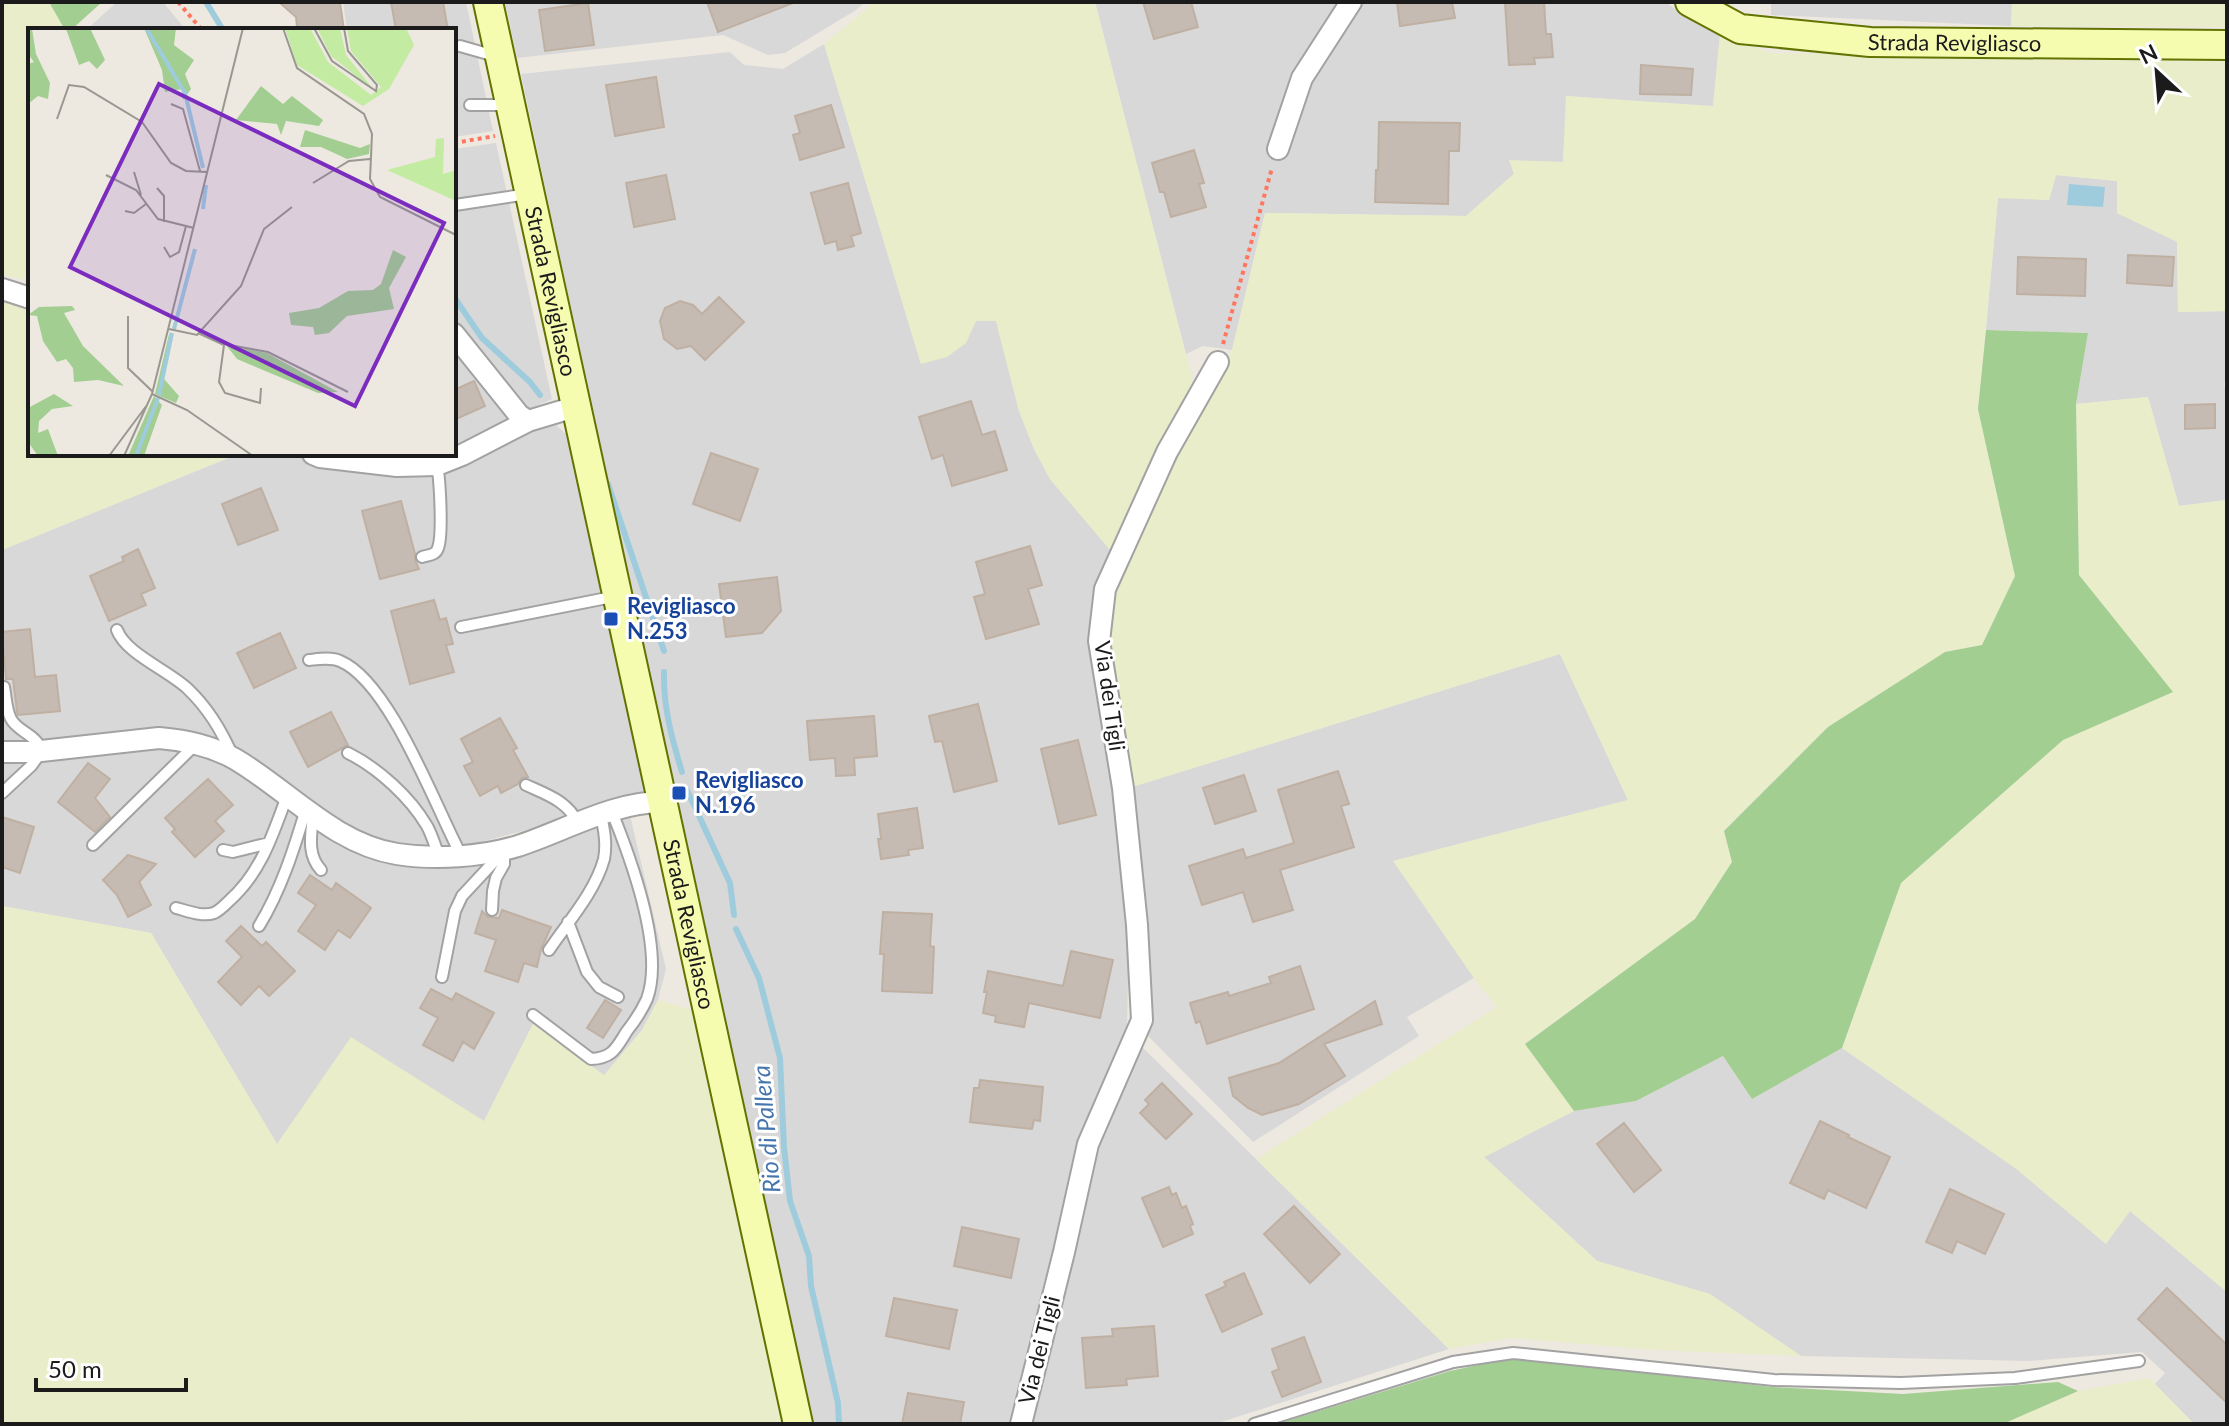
<svg xmlns="http://www.w3.org/2000/svg" width="2229" height="1426" font-family="Lato,sans-serif">
	<rect width="100%" height="100%" fill="#ede9e0"/>
	<path fill="#d9d8d8" d="M117,2H163L186,30H86Z
		M343,2H466L493,131L454,137V30H347Z
		M505,2H865L856,10L785,53L768,55L723,35L517,58Z
		M1095,2H1665L1690,19L1720,35L1713,107L1567,96L1563,162L1510,161L1514,174L1466,216L1265,213L1232,350L1203,346L1186,354Z
		M1771,2H2012L2011,26L1771,15Z
		M824,44L921,364L976,321H996L1019,411L1034,449L1050,479L1111,551L1093,597L1091,640L1124,870L1129,930L1127,1031L1077,1151L1009,1424H810L521,74L730,52L744,65L783,69Z
		M496,143L552,399L525,411L454,323V149Z
		M2056,175L2117,181V213L2177,241L2178,312L2227,311V383H2224L2227,398V500L2179,506L2148,397L2076,404L2088,333L1986,330L1998,197L2049,200Z
		M454,346L514,418L454,453Z
		M541,424L556,425L566,434L646,791L538,827L477,843L436,847L377,842L353,832L237,749L2,743V550L238,454H297L305,458L404,475Z
		M1560,654L1628,800L1394,861L1474,978L1407,1017L1419,1036L1253,1142L1148,1036L1143,925L1129,788Z
		M147,743L213,755L413,861L629,811L666,969L658,1000L642,1030L604,1076L533,1024L484,1121L277,1144L151,933L2,906V756Z
		M1140,1045L1449,1349L1221,1422L1187,1424H1029L1096,1145Z
		M1842,1048L2016,1168L2105,1243L2130,1211L2227,1292V1424H2194L2155,1384L2165,1373L2142,1352L2029,1361L1801,1356L1710,1294L1597,1261L1484,1157L1574,1111L1636,1101L1723,1056L1752,1099Z"/>
	<path fill="#e9edc9" d="M2,2H49L65,30H30V280L2,275Z
		M875,2H1095L1193,382L1159,446L1111,551L1050,479L1034,449L1019,411L996,321H976L966,343L947,357L921,364L824,44Z
		M2012,2H2227V27L2011,26Z
		M1720,35L1771,53L2227,61V311L2178,312L2177,242L2117,213V181L2056,175L2049,200L1998,198L1978,409L2015,576L1982,645L1945,652L1828,727L1724,830L1732,862L1695,919L1525,1043L1574,1111L1484,1157L1597,1261L1710,1294L1801,1356L1655,1350L1511,1338L1449,1349L1256,1159L1497,1007L1474,978L1393,861L1628,800L1560,654L1129,788L1110,639L1115,590L1170,462L1232,350L1265,213L1466,216L1514,174L1509,160L1563,162L1566,96L1713,106Z
		M2,294L30,304V454H238L2,550Z
		M2148,397L2179,506L2227,500V1292L2130,1211L2106,1244L2015,1168L1842,1048L1901,883L2063,740L2173,692L2079,575L2076,404Z
		M2,906L151,933L277,1144L351,1037L484,1121L533,1024L604,1075L642,1030L658,1000L698,1012L782,1424H469L465,1421L458,1424H2Z
		M2149,1378L2194,1424H2003L2078,1391Z"/>
	<path fill="#a2ce92" d="M49,2H102L71,30H65Z
		M1986,330L2088,333L2076,404L2079,575L2173,692L2063,740L1901,883L1842,1048L1752,1099L1723,1056L1636,1101L1574,1111L1525,1044L1695,919L1732,862L1724,831L1828,727L1945,652L1982,645L2015,576L1978,409Z
		M1511,1358L1772,1387L1903,1394L2058,1382L2078,1391L2003,1424H1277L1450,1371Z"/>
	<path fill="#9eccdd" d="M2069,184L2105,187L2103,207L2067,205Z"/>
	<g fill="none" stroke-linecap="round" stroke-linejoin="round">
		<path stroke="#9eccdd" stroke-width="6" d="M206,2L223,30
			M454,297L482,338L530,382L540,395
			M608,484L664,651
			M664,672C663,707 672,739 682,772
			M687,790L730,883L734,915
			M736,929L759,978L780,1058L784,1147L790,1201L809,1256L811,1286L838,1403L839,1424"/>
	</g>
	<path fill="#c5bbb3" stroke="#bfb0a2" stroke-width="2" d="M279,2H340L344,30H302L297,27L296,17Z
		M391,2H443L448,30H396Z
		M707,2H793V3L718,32Z
		M1143,2H1191L1198,27L1154,39Z
		M1397,2H1452L1455,18L1400,26Z
		M1505,2H1544L1546,34H1551L1553,57L1534,58L1535,64L1509,65Z
		M588,3L594,45L545,51L539,10Z
		M1641,65L1693,69L1691,95L1640,94Z
		M656,77L664,127L615,136L606,85Z
		M831,105L844,147L800,160L793,135L800,133L795,116Z
		M1379,122L1460,123L1459,151H1449L1448,204L1375,202L1376,170H1378Z
		M1194,150L1204,183L1199,184L1206,207L1171,217L1164,192H1160L1152,163Z
		M666,175L675,219L634,227L626,183Z
		M848,183L861,233L851,236L854,246L838,250L836,241L825,244L811,193Z
		M2128,255L2174,257L2172,286L2127,283Z
		M2018,257L2086,259L2085,296L2017,294Z
		M719,297L744,322L705,360L691,346L677,349L664,339L660,321L665,308L680,301L693,305L702,314Z
		M474,381L485,406L454,420V390Z
		M971,401L982,435L995,431L1007,470L952,486L943,455L932,459L919,417Z
		M2215,404V428L2185,429V405Z
		M711,453L758,469L740,521L693,504Z
		M261,488L278,530L238,545L222,504Z
		M401,501L415,554V560L419,569L380,579L362,511Z
		M1030,546L1042,585L1028,589L1039,624L986,639L974,597L985,594L976,562Z
		M138,549L155,588L141,594L146,605L109,621L90,576L124,561L122,557Z
		M777,577L781,611L762,633L726,637L719,584Z
		M434,600L440,620L446,618L453,644L446,645L454,672L410,684L391,611Z
		M30,629L35,677L56,675L60,711L18,715L17,712L13,679H6L2,632Z
		M280,633L296,668L254,688L237,653Z
		M978,704L997,781L954,792L942,741L935,742L929,716Z
		M331,712L348,745L308,767L290,732Z
		M874,716L877,756L854,758L855,775L836,776L835,758L810,760L807,721Z
		M500,718L517,748L513,750L528,777L522,778L518,784L501,793L498,786L480,796L464,766L473,762L461,739Z
		M1078,740L1096,815L1059,824L1041,749Z
		M88,763L110,779L95,798L110,817L95,832L58,802Z
		M1338,771L1349,804L1341,806L1354,847L1280,870L1293,910L1253,922L1243,892L1202,905L1189,866L1243,849L1246,858L1294,843L1278,790Z
		M1244,775L1256,811L1215,824L1203,788Z
		M208,779L233,805L215,821L224,831L195,857L172,832L175,829L165,818Z
		M917,808L923,848L908,850L909,855L881,859L878,839H881L878,814Z
		M2,817L34,827L20,873L2,867Z
		M128,855L156,864L139,882L151,905L128,917L117,895L103,880Z
		M310,875L332,890L336,883L371,908L350,938L338,930L325,950L298,931L316,905L298,893Z
		M502,910L551,927L541,949L537,967L524,963L518,982L485,971L496,940L475,933L482,911L488,917L499,918Z
		M883,912L932,914L930,946L934,947L932,993L882,991L884,954H880Z
		M241,926L262,946L266,942L295,971L269,996L259,986L241,1005L218,982L242,957L226,941Z
		M1071,951L1113,960L1100,1018L1029,1003L1024,1027L995,1022L996,1016L983,1013L987,992H984L988,971L1063,986Z
		M1300,966L1314,1009L1207,1044L1200,1021L1196,1023L1190,1003L1228,992L1229,996L1271,983L1269,977Z
		M431,989L452,1000L456,993L494,1013L474,1049L463,1042L453,1061L423,1045L438,1018L420,1008Z
		M605,1000L621,1010L603,1038L587,1028Z
		M1375,1001L1382,1024L1324,1044L1345,1076L1299,1104L1262,1115L1248,1108L1233,1096L1229,1078L1279,1063Z
		M980,1080L1043,1087L1040,1121L1034,1120L1032,1129L970,1122L974,1088H979Z
		M1162,1083L1192,1114L1166,1139L1140,1113L1149,1104L1145,1100Z
		M1820,1121L1849,1135L1848,1137L1890,1157L1866,1208L1828,1190L1824,1199L1790,1183Z
		M1624,1123L1661,1170L1634,1192L1597,1144Z
		M1169,1187L1172,1195L1176,1193L1182,1208L1186,1206L1193,1224L1190,1226L1193,1234L1163,1247L1142,1198Z
		M1950,1189L2004,1214L1985,1254L1957,1241L1952,1253L1926,1242Z
		M1294,1206L1340,1254L1310,1283L1264,1234Z
		M962,1227L1019,1239L1011,1278L954,1266Z
		M1244,1273L1262,1314L1222,1332L1206,1295L1226,1286L1224,1282Z
		M2167,1288L2227,1345V1403L2138,1319Z
		M894,1298L957,1310L949,1349L886,1336Z
		M1154,1326L1158,1376L1126,1379L1127,1385L1086,1388L1082,1338L1113,1336L1112,1329Z
		M1304,1337L1321,1382L1282,1397L1272,1372L1279,1369L1272,1349Z
		M908,1393L964,1402L960,1424H902Z"/>
	<g fill="none" stroke-linecap="round" stroke-linejoin="round">
		<defs>
			<path id="lane" d="M460,46L495,56
				M470,105H509
				M455,205L528,194
				M422,557C429,555 436,555 438,548C443,535 440,480 437,465
				M461,627L617,596
				M117,630C126,654 168,670 188,689C208,708 222,731 233,757
				M309,660C319,659 331,657 340,661C390,682 435,806 461,855
				M348,753C378,768 410,797 427,826C432,835 435,846 439,856
				M526,785C548,795 567,801 578,823
				M2,793L31,766L42,751C36,734 18,732 11,719C6,710 6,697 4,687
				M313,816C311,836 307,855 321,870
				M93,845L196,744
				M223,850L233,852L269,843
				M176,908C188,911 202,917 214,913C219,911 225,905 229,901C261,873 273,834 287,796
				M492,910L493,891L496,878L504,864V850
				M568,922L587,972L599,987L618,997
				M259,926C281,890 294,849 306,809
				M549,950C568,922 595,892 604,859C607,844 604,829 601,815
				M442,977L455,911L462,896L501,854
				M533,1015L591,1059C613,1058 616,1048 627,1031C635,1021 642,1010 647,999C665,950 631,859 612,812
				M1254,1424L1453,1362L1513,1353L1774,1380L1901,1383L2015,1378L2139,1361"/>
			<path id="street" d="M1278,149L1302,78L1351,2
				M2,289L30,298
				M454,334L519,415L528,421
				M313,454L320,457L397,466L437,465L462,455L528,421L578,406
				M2,752H32L159,738C185,740 212,746 235,759C288,790 334,844 397,854C436,860 481,857 518,846C564,831 615,801 664,802
				M1021,1424L1064,1252L1088,1144L1142,1020L1137,925L1123,788L1099,641L1105,589L1167,452L1218,362"/>
			<g id="secondary">
				<path id="s1" d="M488,2L798,1424"/>
				<path id="s2" d="M1690,2L1740,29L1870,42L2227,45"/>
			</g>
		</defs>
		<use href="#lane" stroke="#a2a2a2" stroke-width="14"/>
		<use href="#street" stroke="#a2a2a2" stroke-width="24"/>
		<use href="#secondary" stroke="#627301" stroke-width="32"/>
		<path stroke="#ff765f" stroke-width="4" stroke-dasharray="4 4" stroke-linecap="butt" d="M178,2L202,30
			M454,143L495,136
			M1223,344L1272,168"/>
		<use href="#lane" stroke="#fff" stroke-width="10"/>
		<use href="#street" stroke="#fff" stroke-width="20"/>
		<use href="#secondary" stroke="#f5fcaf" stroke-width="28"/>
	</g>
	<g fill="#1a4fb4" stroke="#fff" stroke-width="3">
		<rect x="603" y="611" width="16" height="16" rx="4"/>
		<rect x="671" y="785" width="16" height="16" rx="4"/>
	</g>
	<g text-anchor="middle" stroke-width="6" stroke-linejoin="round" paint-order="stroke">
		<g font-size="22" fill="#1b1b1b" stroke="#fff">
			<text dy="8" stroke="none"><textPath href="#s2" startOffset="272">Strada Revigliasco</textPath></text>
			<text dy="8" stroke="none"><textPath href="#s1" startOffset="296">Strada Revigliasco</textPath></text>
			<text transform="translate(1110 696) rotate(82)" y="8">Via dei Tigli</text>
			<text dy="8" stroke="none"><textPath href="#s1" startOffset="944">Strada Revigliasco</textPath></text>
			<text transform="translate(1039 1350) rotate(-76)" y="8">Via dei Tigli</text>
		</g>
		<g font-size="22" font-weight="bold" fill="#164399" stroke="#fff" text-anchor="start">
			<text x="627" y="614">Revigliasco<tspan x="627" dy="25">N.253</tspan></text>
			<text x="695" y="788">Revigliasco<tspan x="695" dy="25">N.196</tspan></text>
		</g>
		<g font-size="24" font-style="italic" fill="#4575ad" stroke="#fff">
			<text transform="translate(767 1129) rotate(-95)" y="8">Rio di Pallera</text>
		</g>
	</g>
	<g transform="translate(28 28)">
		<rect width="428" height="428" fill="#ede9e0"/>
		<path d="M257,0H282L300,34L343,67L353,59L323,23L319,0H378L386,17L361,61L335,78L269,37ZM289,0H312L318,27L346,62L303,28ZM416,110L415,146L428,142V173L359,142L407,129L408,111Z" fill="#c3eba2"/>
		<path d="M0,0H62L77,32L69,41L61,33L51,37L38,1H4L8,26L22,55L20,71L10,68L0,76V36L6,34L0,26ZM116,0H148L146,17L166,32L157,46L163,61L155,72L154,61L137,64L134,42ZM233,58L255,76L264,68L295,92L291,98L258,93L253,107L249,96L208,92ZM277,102L332,120L342,116L341,126L319,131L293,119H272ZM365,222L378,229L361,260L366,281L319,288L301,305L287,307L285,299L263,297L261,285L291,280L320,263L345,262L353,256ZM44,278L47,282L36,285L55,318L96,358L70,352L46,354L45,340L38,331L29,334L15,313L9,288L0,287L11,279ZM142,302L136,351L151,368L148,375L127,366ZM198,317L239,325L310,364L290,365L209,331ZM26,366L45,378L24,381L11,393L10,405L20,401L30,428H10L0,414V380ZM126,368L134,377L116,428H100Z" fill="#a2ce92"/>
		<path fill="none" stroke="#9eccdd" stroke-width="4" d="M118,0L157,65L175,140M175,181L178,157M146,301L167,221M131,367L144,305M108,428L130,370"/>
		<path fill="none" stroke="#999791" stroke-width="2" d="M255,0L269,40L336,86L344,106L342,151L352,169L428,207M286,0L304,33L348,63L349,57L320,23L316,0M143,76L155,81L172,143M29,91L41,57L56,59L114,94L143,135L158,143L179,144M106,144L113,167M78,147L108,162L130,191L166,200M285,155L321,133L342,131M129,160L136,168V194M97,183L106,185L118,176M136,219L142,229L151,224L158,198M100,288V340L125,364M141,301L169,307L213,258L236,201L264,179M170,305L196,317L191,354L197,365L232,375L233,360M196,316L240,324L320,364M124,366L159,382L225,428M81,428L119,377M96,428L124,366L215,0"/>
		<path fill="#7b2cbf" fill-opacity="0.15" stroke="#7b2cbf" stroke-width="4" d="M131,56L416,195L327,378L42,239Z"/>
		<rect width="428" height="428" fill="none" stroke="#1b1b1b" stroke-width="4"/>
	</g>
	<rect width="2229" height="1426" fill="none" stroke="#1b1b1b" stroke-width="8"/>
	<g transform="translate(2157 72) rotate(334)" stroke="#ffffff" stroke-width="6" paint-order="stroke">
	<path d="M0-6L14 30L0 20L-14 30Z" fill="#1b1b1b"/>
	<text y="-12" font-size="22" font-weight="bold" text-anchor="middle" fill="#1b1b1b">N</text>
	</g>
	<path d="M36 1378v12h150v-12" fill="none" stroke="#1b1b1b" stroke-width="4"/>
	<text x="48" y="1378" font-size="24" fill="#1b1b1b" stroke="#ffffff" stroke-width="6" paint-order="stroke">50 m</text>
</svg>
